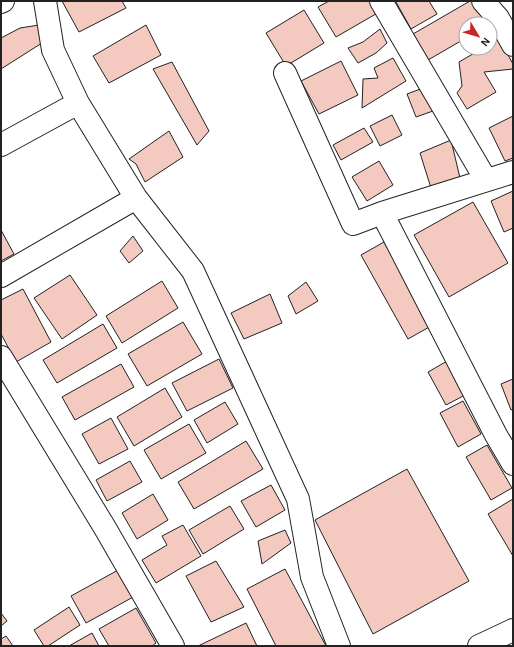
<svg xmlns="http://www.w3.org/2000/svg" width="514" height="647" font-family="'Alegreya Sans',sans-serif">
	<rect width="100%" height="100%" fill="#fff"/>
	<path fill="#f3c9c0" stroke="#222" d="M62,1H122L126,8L79,32Z
		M329,1H375L381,11L336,37L318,7Z
		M398,1H429L437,14L411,29L396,2Z
		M470,1H477L490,24H466V38L428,60L413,34Z
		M304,10L324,43L286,66L266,33Z
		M39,25L42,43L1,69V38L20,28Z
		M146,25L161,55L109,83L93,56Z
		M380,29L387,43L376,53L358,63L348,48L363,42Z
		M499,39L513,64V69L484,72L496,92L467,109L457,93L462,86L459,62L483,48H490V44Z
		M393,58L406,81L362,108L363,79L378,78L374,68Z
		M341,61L358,95L319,114L301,81Z
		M172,62L209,131L197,145L153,69Z
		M423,88L433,111L416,117L407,94Z
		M392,115L402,135L380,146L370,126Z
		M513,116V158L505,161L489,128Z
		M364,128L373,142L341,160L333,145Z
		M169,131L183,157L145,182L136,164L129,159Z
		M451,140L460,178L431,188L420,153Z
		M379,161L393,185L367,201L352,177Z
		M513,191V228L504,232L491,201Z
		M473,202L508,263L449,297L414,235Z
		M1,230L14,254L1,261Z
		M133,236L143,251L129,263L120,251Z
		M384,242L431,326L408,339L361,255Z
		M70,275L97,315L62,339L34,298Z
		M162,281L178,308L122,343L106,316Z
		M306,282L318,301L296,314L288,296Z
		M23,289L51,342L16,362L1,334V300Z
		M270,294L282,323L244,339L231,313Z
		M183,322L202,354L147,386L128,354Z
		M103,324L117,348L57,383L43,360Z
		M219,359L233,388L187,411L172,383Z
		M449,360L467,394L446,405L428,372Z
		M121,364L134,387L75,420L62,397Z
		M513,379V409L511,410L501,384Z
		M165,388L182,417L134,446L117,417Z
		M463,401L481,434L458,447L440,413Z
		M225,402L238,424L207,443L194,420Z
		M111,418L128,449L99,464L82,434Z
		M189,424L206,453L161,479L144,450Z
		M246,441L263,469L194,509L178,482Z
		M487,445L512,488L491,500L466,457Z
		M130,461L142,482L107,501L96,480Z
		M407,469L469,581L373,634L315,520Z
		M271,485L285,510L256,527L241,501Z
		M153,494L168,520L137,539L122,513Z
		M513,499V556L488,514Z
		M230,506L244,529L203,554L189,530Z
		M183,525L201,556L156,583L142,560L167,545L162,536Z
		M285,530L291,543L262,564L258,541Z
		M216,561L244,607L211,622L186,576Z
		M120,569L135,596L86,623L71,596Z
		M285,569L326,646H276L247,589Z
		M69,607L80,625L48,646H44L34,630Z
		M136,608L156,643L152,646H109L99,629Z
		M1,613L7,621L1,626Z
		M246,623L257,646H198Z
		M92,633L99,646H69Z
		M6,636L13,646H1V639Z"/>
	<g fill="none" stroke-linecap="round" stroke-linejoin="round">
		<defs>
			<path id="minor" d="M45,1L53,50L78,103L136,198L193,271L298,499L312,577L339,646
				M381,1L486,180
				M483,1L498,18L513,45
				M1,2L3,1
				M285,73L353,224L382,213L513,172
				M1,145L78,103
				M382,213L496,435L513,464
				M1,276L136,198
				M1,357L105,528L173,646
				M479,646L513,630"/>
		</defs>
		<use href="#minor" stroke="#222" stroke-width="24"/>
		<use href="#minor" stroke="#fff" stroke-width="22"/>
	</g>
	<rect width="514" height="647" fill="none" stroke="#222222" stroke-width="4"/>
	<g transform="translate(478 36) rotate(128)"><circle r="19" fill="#ffffff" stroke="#a7a7a7"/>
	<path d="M0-3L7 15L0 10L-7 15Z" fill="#c62828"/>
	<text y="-6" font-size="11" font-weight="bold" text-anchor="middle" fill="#222222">N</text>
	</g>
</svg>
